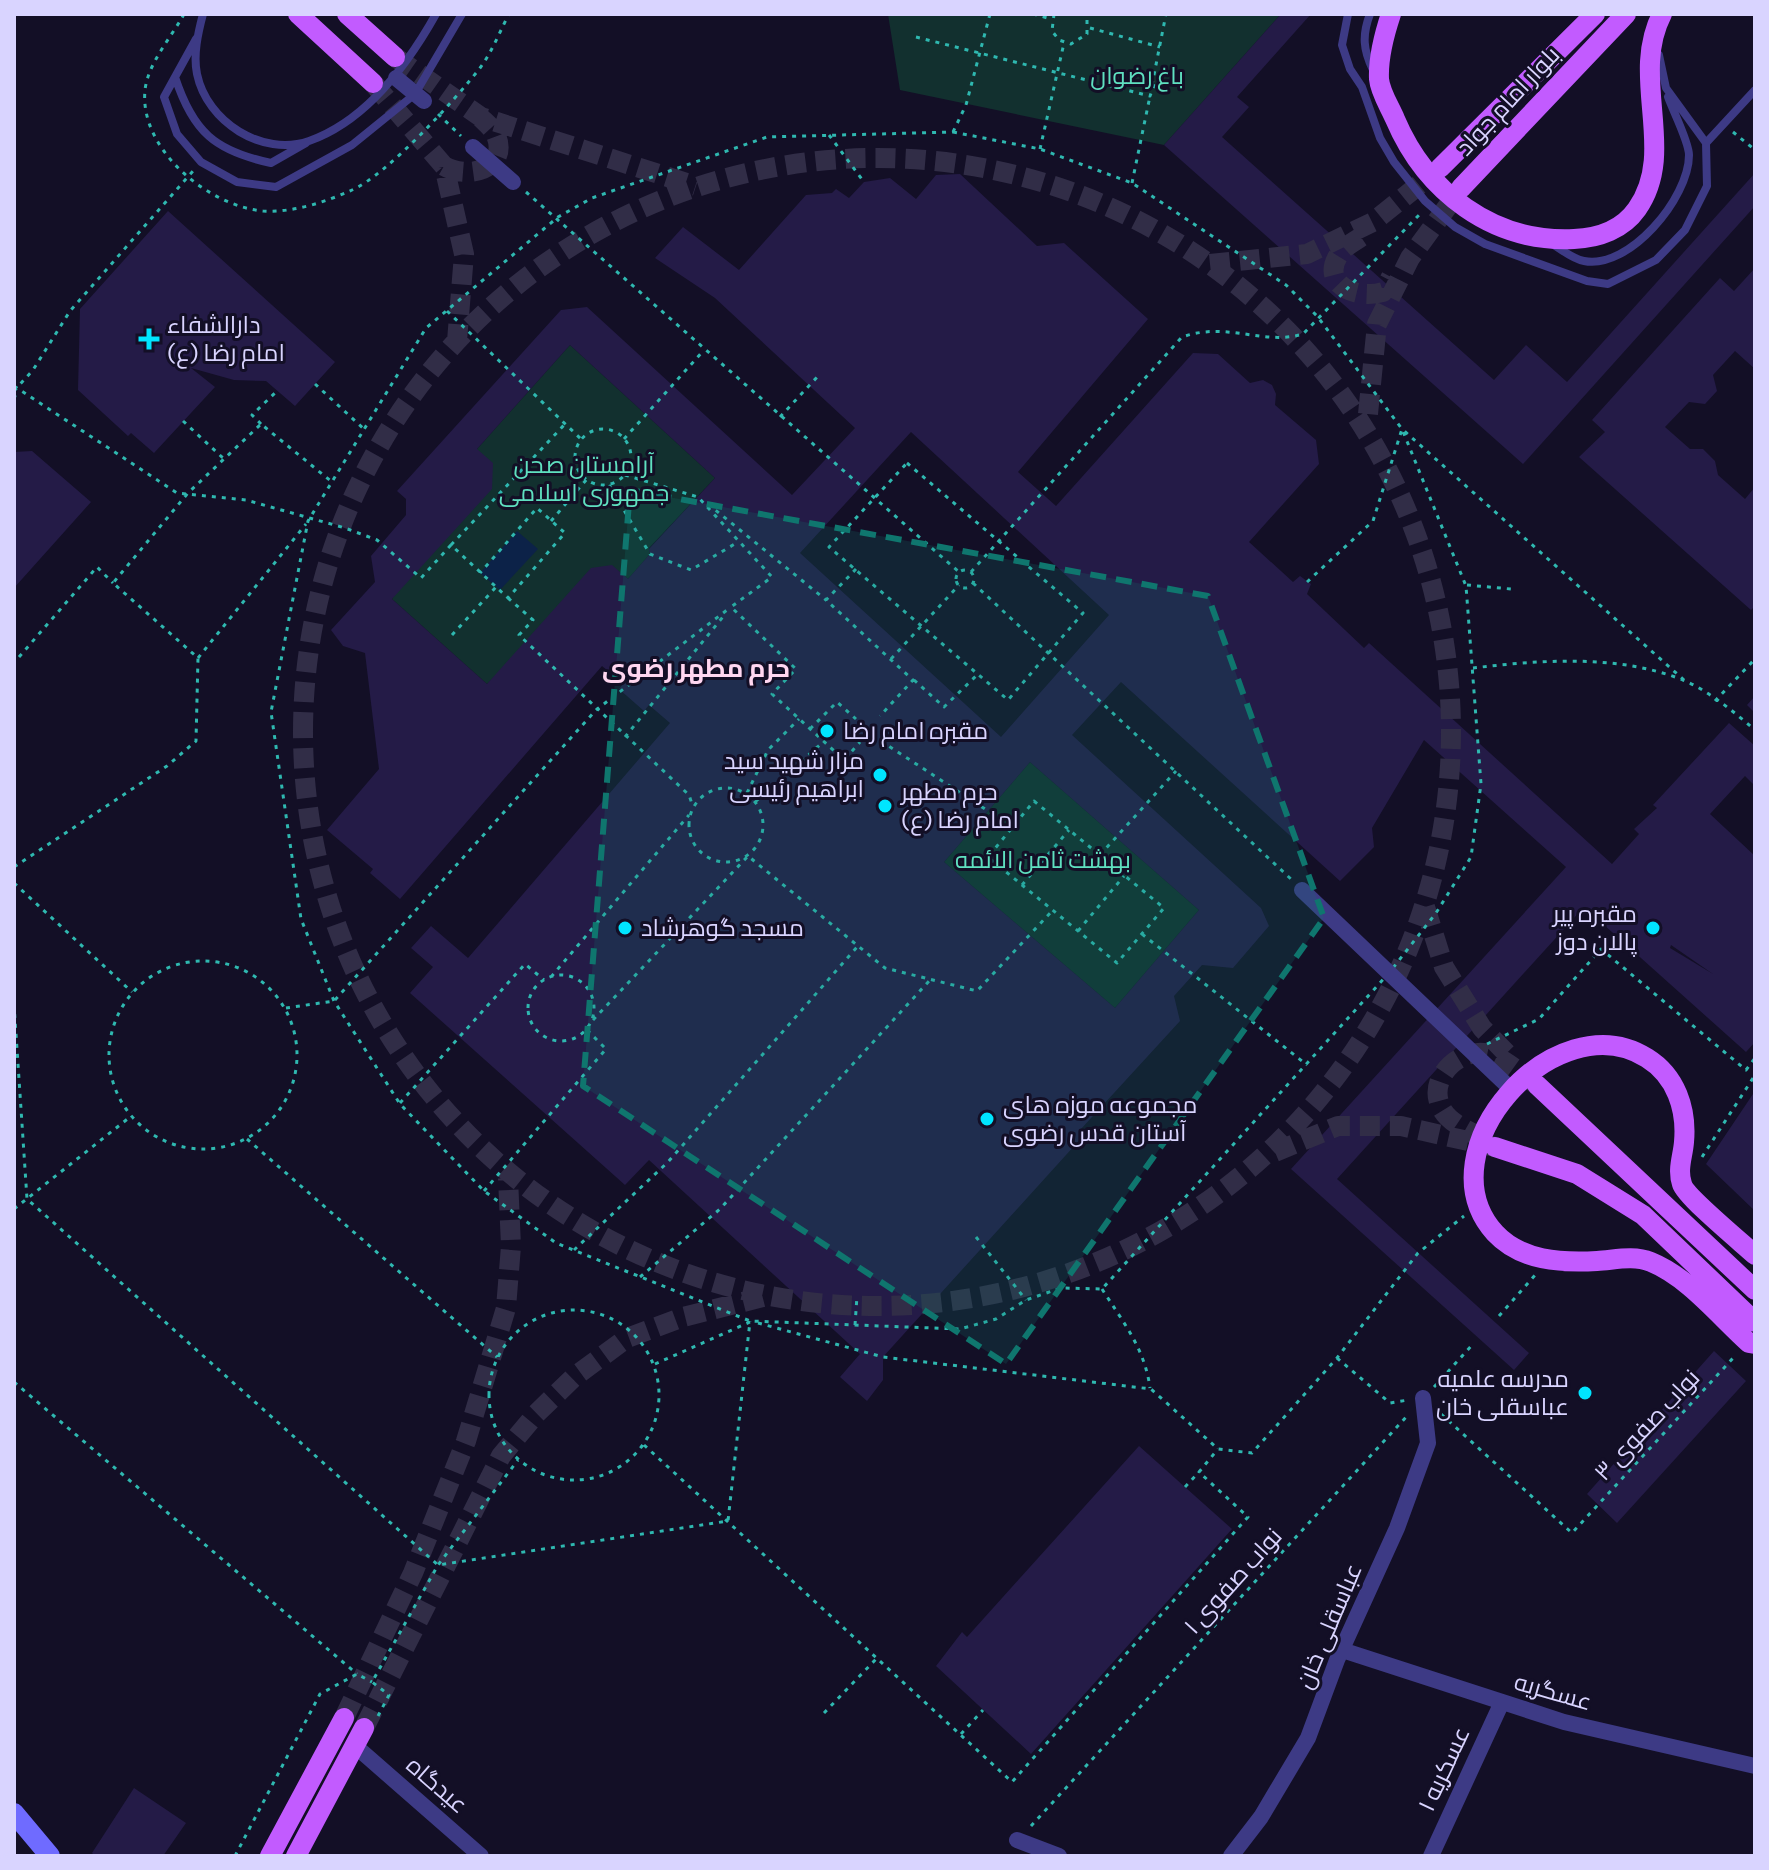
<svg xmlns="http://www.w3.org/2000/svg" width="1769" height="1870" font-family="Commissioner,Cairo,sans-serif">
	<rect width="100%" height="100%" fill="#130f26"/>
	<path fill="#12302f" d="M888,14H1281L1164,145L900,90Z
		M570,345L715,478L649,548L650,554L628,579L612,566L487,684L392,599L477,449Z
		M1030,762L1199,910L1115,1008L944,862Z"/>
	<path fill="#0c2248" d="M517,531L538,549L500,590L480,573Z"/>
	<path fill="#241b47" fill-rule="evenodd" d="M1281,14H1311L1237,97L1249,107L1222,137L1494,380L1526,345L1567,382L1755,173V206L1523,464L1164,145Z
		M960,174L1037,246L1064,243L1148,319L1018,472L1056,506L1193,353L1218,354L1250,383L1263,380L1272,385L1276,394L1275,405L1316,440L1319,464L1249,542L1293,582L1300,576L1311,584L1307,594L1364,648L1369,643L1612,864L1639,834L1634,829L1657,808L1653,805L1729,723L1755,746V786L1745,776L1710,814L1755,856V1042L1746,1052L1584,907L1337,1179L1529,1353L1514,1370L1291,1169L1566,867L1424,740L1372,828L1374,847L1340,881L1121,682L1072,735L1261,908L1269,926L1233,968L1202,965L1174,996L1180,1021L1081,1129L1085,1134L883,1357V1380L867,1401L840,1377L860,1354L649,1160L625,1185L410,993L433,967L411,948L431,926L468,958L670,723L649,705L644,711L619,689L623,684L602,666L400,899L370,873L373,869L327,830L379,769L365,653L343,646L331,630L375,582L371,556L406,515V499L397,491L561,310L587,307L792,495L855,428L715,298L655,258L683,227L739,270L806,195L832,193L836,189L849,198L864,182L890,178L916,199L936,175ZM570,345L715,478L649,549L650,554L628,579L612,565L591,568L487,684L392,599L492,489L493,463L477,449ZM911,432L1109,615L1001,737L800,553ZM1030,762L1199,910L1115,1008L944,862ZM1671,945L1713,974L1670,948Z
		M168,211L335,362L295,406L266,381L234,380L191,368L215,387L154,453L131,433L128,436L78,390L80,309Z
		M1755,268V369L1735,351L1713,375L1717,391L1705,404L1689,402L1665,427L1690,449H1703L1715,461L1718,475L1745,499L1755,487V606L1751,610L1579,457L1605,432L1592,420L1720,278L1734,291Z
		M32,451L91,502L14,588V452Z
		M1755,696V713L1747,705Z
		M1755,1091V1211L1706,1164Z
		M1714,1351L1746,1381L1617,1523L1587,1494Z
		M1139,1446L1232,1529L1031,1754L936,1666L962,1632L967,1637Z
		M134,1788L186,1823L163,1856H95L92,1853Z"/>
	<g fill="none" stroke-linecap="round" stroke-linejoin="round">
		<path stroke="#312d47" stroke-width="20" stroke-dasharray="20 10" stroke-linecap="butt" d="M395,57L481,117L696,186
			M373,83L444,166L464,254L457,341
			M303 732a574 574 0 1 1 1148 0a574 574 0 1 1-1148 0Z
			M444,166C470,181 511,167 495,133C492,128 485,122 481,118
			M1361,237C1355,241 1344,247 1340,253C1318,284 1357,300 1383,292L1391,277
			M1210,264L1307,254L1373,222L1440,168
			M1368,414L1377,324L1410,258L1461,188
			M1425,907L1444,967L1482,1028L1512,1059
			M1483,1139C1468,1130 1446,1122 1440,1105C1428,1076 1462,1046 1490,1054C1506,1060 1523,1075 1537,1085
			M1275,1152L1338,1126H1401L1495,1147
			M344,1718L413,1573L466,1441L506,1308L511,1246L508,1178
			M364,1728L501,1456L536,1414L574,1377L627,1338L683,1317L763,1297"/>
		<path stroke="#2fb8b0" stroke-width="3" stroke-dasharray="4 6" stroke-linecap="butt" d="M184,14C171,38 148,63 145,90C139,149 208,206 263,211C292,213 326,202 352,190C388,174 455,100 480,68C492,52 500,31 509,14
			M1033,14L1051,19
			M1054,14L1052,31L1059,40L1071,44L1087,34V14
			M1090,28L1160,47
			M916,37L1150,96L1155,83
			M1152,85L1166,14
			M438,114L461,136
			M953,132L1040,149L1132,183L1286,285L1317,316L1402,429L1466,586L1481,784L1471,857L1436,913L1389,973L1102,1289L1061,1288L1026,1300L996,1319L960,1329L750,1321L556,1243L484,1191L400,1104L334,1001L301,919L271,712L308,521L426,328L558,217L592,198L767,137Z
			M953,132L966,105L990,14
			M1733,132L1755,150
			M829,135L864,182
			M1040,149L1064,43
			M1132,183L1150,96
			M526,192L959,572
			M447,311L582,440
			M315,384L364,429
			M14,386L177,493L246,500L345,528L377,540L421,578L451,545L508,598L565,533L537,508L480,573
			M14,391L33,370L70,311L193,171
			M14,399L17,390
			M780,417L819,375
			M183,421L224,459
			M261,424L252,415L277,391
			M575 457a28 28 0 1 1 56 0a28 28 0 1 1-56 0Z
			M624,439L704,350
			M907,463L1083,613L1008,700L829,547Z
			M625,475L698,497L772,577L731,607L796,669L772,694L844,760L860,742
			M609,485L650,554L691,570L738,542
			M708,504L826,600
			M551,521L587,479
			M451,545L565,424
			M856,569L826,600L913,680L880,716
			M956 579a9 9 0 1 1 18 0a9 9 0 1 1-18 0Z
			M971,572L1182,337C1228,321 1263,346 1303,334L1420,214
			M1307,582L1373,521L1402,429L1684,680
			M973,583L1292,880
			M1467,585L1511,589
			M508,598L533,620L519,635L689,795L693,807
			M452,635L496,587
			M19,657L97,567L113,583
			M198,658L306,524
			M891,659L959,585
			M1473,668C1541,660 1618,654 1683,680C1709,691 1734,712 1755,730
			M914,680L944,707L978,674
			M1715,701L1755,659
			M810,729L837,702L856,719
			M625,737L726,613
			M881,741L1011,826
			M689 825a37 37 0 1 1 74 0a37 37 0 1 1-74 0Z
			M747,793L768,750L799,719
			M756,801L822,743
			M1034,801L1164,908L1117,963L988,857Z
			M1100,855L1176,771
			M14,867L167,766L196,741L198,658L113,583L188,493L261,424L332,482
			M14,883L132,992
			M1022,885L1069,830
			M1078,931L1124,876
			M1142,934L1307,1065
			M109 1055a94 94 0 1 1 188 0a94 94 0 1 1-188 0Z
			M528 1008a33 33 0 1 1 66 0a33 33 0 1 1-66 0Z
			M551,977L689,815
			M14,1004L27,1199L438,1565L728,1521L750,1321
			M286,1008L334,1001L596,710L731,607
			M593,1020L748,856L885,968L977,991L1053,910
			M1487,1044L1539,1019L1601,949L1746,1070L1755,1058
			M400,1103L525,964L544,980
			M247,1139L497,1357
			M1702,1157L1755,1075
			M484,1191L606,1049L587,1030
			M14,1209L130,1117
			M976,1237L1026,1300
			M574,1250L668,1162L858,946
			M640,1277L720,1209L930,980
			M1102,1289C1123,1322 1145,1349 1150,1388
			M489 1395a85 85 0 1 1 170 0a85 85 0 1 1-170 0Z
			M1499,1316L1536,1274
			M758,1323L883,1357L1151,1389L1218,1449L1252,1453L1337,1358L1418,1253L1464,1216
			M855,1325L857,1296
			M1337,1358L1390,1403L1408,1400
			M655,1364L750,1322
			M14,1382L357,1674
			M1434,1387L1473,1344
			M1441,1414L1572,1533L1734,1357
			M644,1445L1012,1782L1248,1517L1199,1472L1218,1449
			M1185,1487L1199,1472
			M824,1713L878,1657
			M378,1716L389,1695L372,1682L438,1565L518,1460
			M961,1734L983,1710
			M1031,1826L1407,1416
			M235,1856L320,1694L357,1674L372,1682"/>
		<path stroke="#3d3a85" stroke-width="8" d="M203,14C198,33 193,55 197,74C207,122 262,157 309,141C366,121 408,64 436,14
			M1348,14L1342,45L1350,69L1362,87L1380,138L1394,162L1425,201L1455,227L1485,244L1587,281L1608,284L1656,260L1685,230L1707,186L1706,143L1666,88L1659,55
			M1370,14C1362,35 1363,50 1373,70
			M196,39L175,77C193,132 215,151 271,163L306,143
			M175,77L164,97L177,134L201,162L237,182L276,187L352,145L415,94L462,14
			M1706,143L1755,90
			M1551,243C1561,249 1572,259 1584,261C1629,270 1689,198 1689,155C1689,142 1673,111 1668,97"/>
		<path stroke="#3d3a85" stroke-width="16" d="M396,78L424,101
			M473,147L513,182
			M1302,890L1512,1090
			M1342,1650L1564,1722L1755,1766
			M361,1751L481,1856
			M1017,1840L1059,1856
			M1231,1856L1261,1817L1308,1738L1337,1660L1397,1528L1428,1443L1423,1398
			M1431,1856L1502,1702"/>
		<path stroke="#6f6bff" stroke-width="20" d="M14,1813L50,1856"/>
		<path stroke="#c25bff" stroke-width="20" d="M298,14L373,83
			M347,14L395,57
			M1391,14C1384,35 1378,57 1379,79C1380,92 1390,107 1395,119C1426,192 1493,243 1574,239C1599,238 1623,229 1637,209C1678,151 1629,78 1662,14
			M1440,168L1595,14
			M1461,188L1626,14
			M1537,1085L1755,1290
			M1495,1147L1577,1174L1643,1215L1755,1322
			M1755,1255C1742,1243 1685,1196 1682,1184C1677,1169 1683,1156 1684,1142C1687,1109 1676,1076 1647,1058C1556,1000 1421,1151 1495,1233C1521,1261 1561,1263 1597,1261C1615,1260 1633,1255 1651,1262C1688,1277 1719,1316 1749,1343L1755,1344
			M270,1856L344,1718
			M296,1856L364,1728"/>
	</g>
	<path fill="#0f766e" fill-opacity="0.2" stroke="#0f766e" stroke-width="6" stroke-dasharray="16 10" stroke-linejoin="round" d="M630,490L1208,596L1324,918L1006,1364L583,1086Z"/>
	<g fill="#00e5ff" stroke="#130f26" stroke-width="3">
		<path d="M145 327h8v8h8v8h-8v8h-8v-8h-8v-8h8z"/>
		<circle cx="827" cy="731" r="8"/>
		<circle cx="880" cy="775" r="8"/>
		<circle cx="885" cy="806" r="8"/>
		<circle cx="625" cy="928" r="8"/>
		<circle cx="1653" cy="928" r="8"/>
		<circle cx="987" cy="1119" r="8"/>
		<circle cx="1585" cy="1393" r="8"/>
	</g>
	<g text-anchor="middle" stroke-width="6" stroke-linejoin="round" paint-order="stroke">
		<g font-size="24" fill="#5fe0c0" stroke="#130f26">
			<text x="1137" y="84">باغ رضوان</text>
			<text x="584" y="473">آرامستان صحن<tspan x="584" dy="28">جمهوری اسلامی</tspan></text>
			<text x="1043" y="868">بهشت ثامن الائمه</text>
		</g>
		<g font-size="24" fill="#d9d4ff" stroke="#130f26">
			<text transform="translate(1508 101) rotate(-47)" y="8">بلوار امام جواد</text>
			<text transform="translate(1647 1425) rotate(-47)" y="8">نواب صفوی ۳</text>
			<text transform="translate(1233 1581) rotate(-48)" y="8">نواب صفوی ۱</text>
			<text transform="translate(1329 1626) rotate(-67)" y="8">عباسقلی خان</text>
			<text transform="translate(1553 1692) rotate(16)" y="8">عسگریه</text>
			<text transform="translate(1444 1769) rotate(-65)" y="8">عسکریه ۱</text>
			<text transform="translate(437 1785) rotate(41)" y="8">عیدگاه</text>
		</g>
		<g font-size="24" fill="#d9d4ff" stroke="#130f26" text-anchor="start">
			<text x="167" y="333">دارالشفاء<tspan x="167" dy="28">امام رضا (ع)</tspan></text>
			<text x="843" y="739">مقبره امام رضا</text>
			<text x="864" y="769" text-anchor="end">مزار شهید سید<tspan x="864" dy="28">ابراهیم رئیسی</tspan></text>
			<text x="901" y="800">حرم مطهر<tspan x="901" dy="28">امام رضا (ع)</tspan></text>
			<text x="1637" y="922" text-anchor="end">مقبره پیر<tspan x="1637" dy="28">پالان دوز</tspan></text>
			<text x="641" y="936">مسجد گوهرشاد</text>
			<text x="1003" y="1113">مجموعه موزه های<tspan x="1003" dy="28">آستان قدس رضوی</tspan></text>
			<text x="1569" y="1387" text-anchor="end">مدرسه علمیه<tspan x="1569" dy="28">عباسقلی خان</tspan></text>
		</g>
		<g font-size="26" font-weight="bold" fill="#ffd6f0" stroke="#130f26">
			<text x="696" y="677">حرم مطهر رضوی</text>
		</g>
	</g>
	<rect width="1769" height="1870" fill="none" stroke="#d9d4ff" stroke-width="32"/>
</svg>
